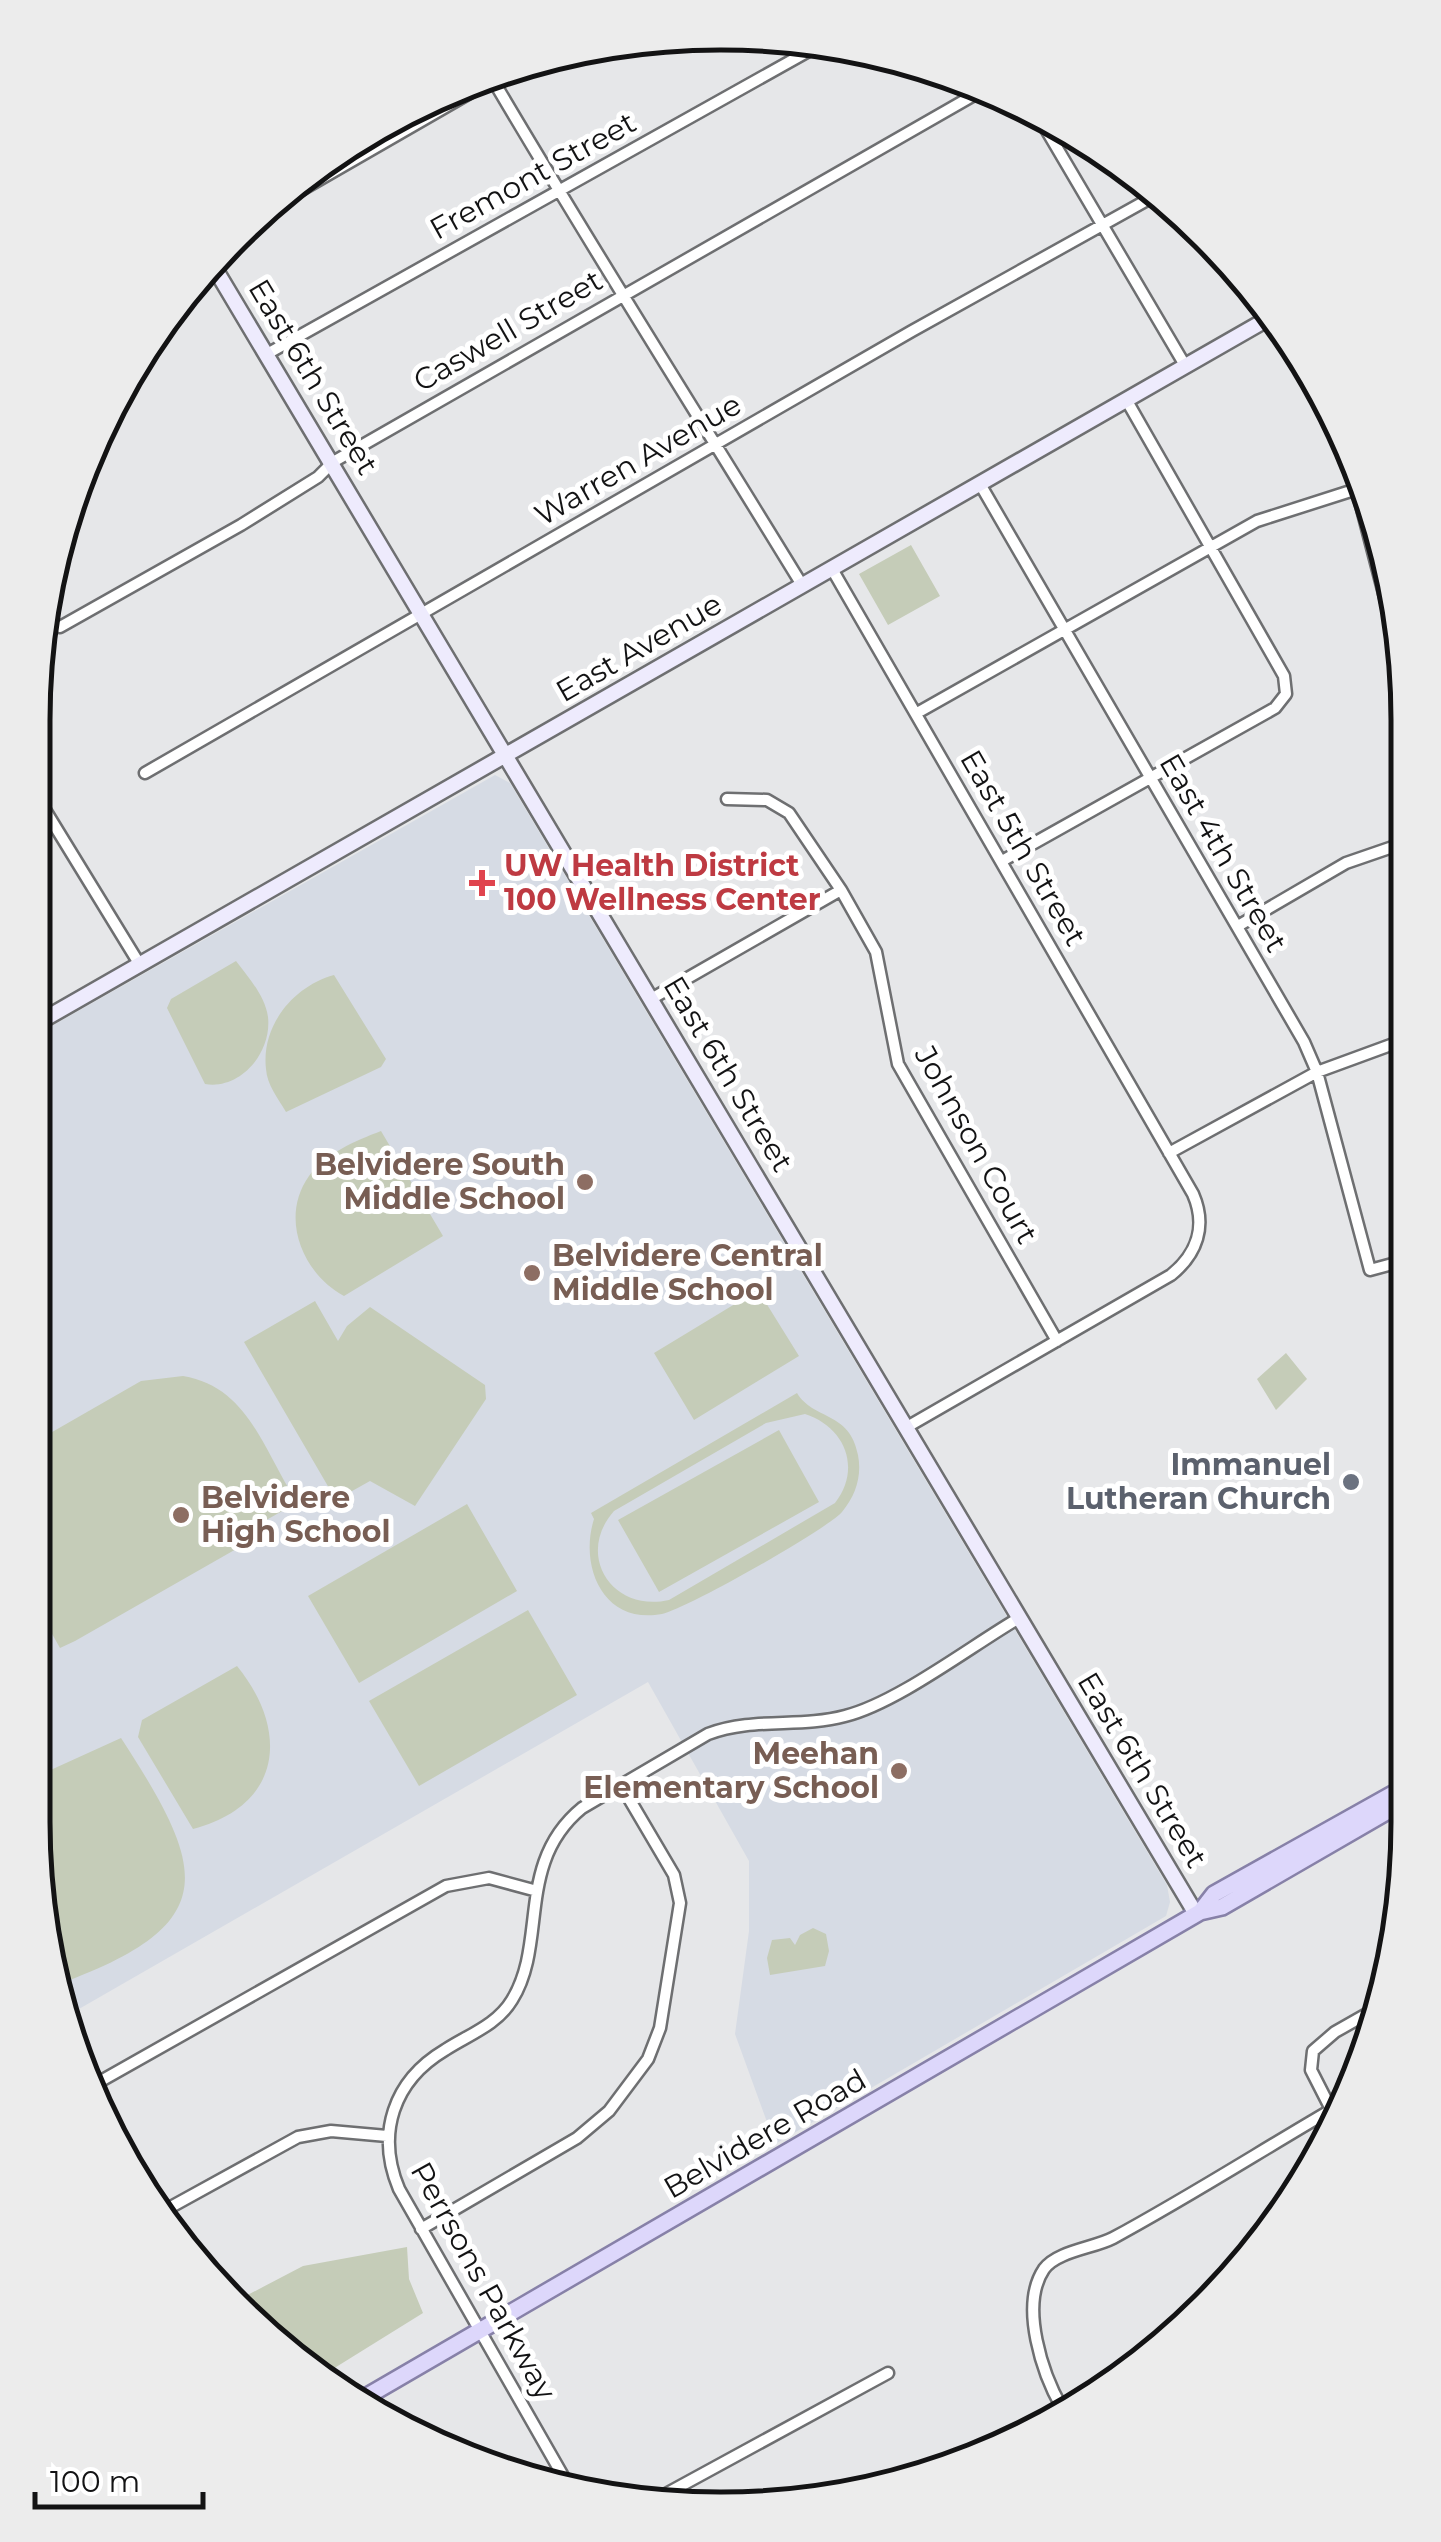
<svg xmlns="http://www.w3.org/2000/svg" width="1441" height="2542" font-family="Montserrat,sans-serif">
	<rect width="100%" height="100%" fill="#e6e7e9"/>
	<path fill="#d6dbe4" d="M495,775L510,783L1167,1885L1170,1902L1166,1916L775,2144L735,2034L749,1931V1861L648,1682L65,2017L33,1821L34,1036Z"/>
	<path fill="#c5ccb8" fill-rule="evenodd" d="M911,545L940,596L888,625L859,574Z
		M236,961C249,978 265,996 268,1017C272,1053 240,1090 205,1084L167,1008L171,999Z
		M334,975L386,1059L381,1067L286,1112C278,1098 267,1085 266,1069C261,1025 294,986 334,975Z
		M381,1131L443,1236L344,1296C303,1274 279,1218 309,1176C326,1153 355,1141 381,1131Z
		M758,1290L799,1356L694,1420L654,1353Z
		M315,1301L338,1341L347,1326L370,1307L485,1385L486,1399L415,1506L370,1481L336,1500L244,1342Z
		M1286,1353L1307,1379L1276,1410L1257,1379Z
		M183,1376C244,1386 261,1442 289,1489L276,1496L284,1510L247,1531L252,1540L75,1641L60,1648L51,1632L33,1643V1443L141,1381Z
		M797,1393C813,1420 850,1411 858,1455C862,1476 856,1495 842,1512C826,1530 686,1609 662,1614C603,1625 579,1566 594,1519L591,1513ZM805,1414C845,1427 862,1468 835,1503L669,1600C612,1613 575,1555 614,1511L766,1423Z
		M779,1430L819,1502L659,1592L618,1520Z
		M467,1504L517,1591L359,1683L308,1596Z
		M528,1610L577,1695L419,1786L369,1701Z
		M237,1666C290,1731 282,1806 193,1829L138,1737L142,1720Z
		M121,1738C207,1870 224,1924 59,1984L33,1822V1778Z
		M813,1928L826,1934L829,1951L825,1966L770,1975L767,1958L772,1940L790,1938L795,1945L800,1935Z
		M407,2247L409,2279L423,2313L320,2377L238,2300L303,2266Z"/>
	<g fill="none" stroke-linecap="round" stroke-linejoin="round">
		<defs>
			<path id="street" d="M490,75C591,247 698,415 802,585
				M1037,114L1186,367
				M258,215L513,68
				M267,354L823,43
				M1343,436L1407,682
				M980,484L1304,1042L1317,1072L1370,1270L1407,1260
				M832,569L1193,1194C1207,1226 1197,1254 1171,1275L907,1427
				M60,627L241,525L318,477L333,462L988,87
				M917,713L1257,521L1357,489
				M145,773L912,331L1158,194
				M34,792L140,965
				M727,799L767,800L789,813L841,890L876,952L898,1064L1057,1341
				M1002,861L1275,708L1286,694L1284,676L1127,401
				M1238,926L1346,863L1407,842
				M651,999L841,890
				M1169,1153L1317,1072L1407,1039
				M92,2086L446,1886L489,1878L537,1891
				M1335,2117L1311,2070L1313,2051L1335,2032L1379,2007
				M160,2213L298,2137L331,2131L387,2136
				M421,2229L577,2138L609,2111L648,2059L660,2028L680,1903L674,1875L621,1785
				M1062,2408C1043,2375 1019,2306 1044,2269C1057,2251 1094,2248 1113,2238C1187,2198 1259,2152 1331,2110
				M571,2490L399,2189C376,2134 393,2081 445,2050C468,2035 497,2025 512,2000C548,1942 515,1863 582,1808L708,1734C753,1717 800,1728 845,1716C897,1703 971,1646 1019,1618
				M653,2501L888,2373"/>
			<path id="secondary" d="M211,262L1196,1914
				M34,1025L1271,317"/>
			<path id="primary" d="M1200,1912L1214,1894L1407,1786
				M357,2402L1200,1912L1222,1907L1407,1800"/>
		</defs>
		<use href="#street" stroke="#6e6f71" stroke-width="15"/>
		<use href="#secondary" stroke="#6e6f71" stroke-width="19"/>
		<use href="#primary" stroke="#8781a8" stroke-width="20"/>
		<use href="#street" stroke="#fff" stroke-width="10"/>
		<use href="#secondary" stroke="#eeebfd" stroke-width="14"/>
		<use href="#primary" stroke="#ddd7fb" stroke-width="15"/>
	</g>
	<path fill="#e0444e" stroke="#fff" stroke-width="4" d="M477 868h10v10h10v10h-10v10h-10v-10h-10v-10h10z"/>
	<g fill="#8d6e63" stroke="#fff" stroke-width="4">
		<circle cx="585" cy="1182" r="10"/>
		<circle cx="532" cy="1273" r="10"/>
		<circle cx="181" cy="1515" r="10"/>
		<circle cx="899" cy="1771" r="10"/>
	</g>
	<circle fill="#6b7280" stroke="#fff" stroke-width="4" cx="1351" cy="1482" r="10"/>
	<g text-anchor="middle" stroke-width="10" stroke-linejoin="round" paint-order="stroke">
		<g font-size="30" fill="#131314" stroke="#fff">
			<text transform="translate(533 176) rotate(-29)" y="10">Fremont Street</text>
			<text transform="translate(508 331) rotate(-30)" y="10">Caswell Street</text>
			<text transform="translate(313 377) rotate(59)" y="10">East 6th Street</text>
			<text transform="translate(638 460) rotate(-30)" y="10">Warren Avenue</text>
			<text transform="translate(639 648) rotate(-30)" y="10">East Avenue</text>
			<text transform="translate(1023 848) rotate(60)" y="10">East 5th Street</text>
			<text transform="translate(1223 853) rotate(60)" y="10">East 4th Street</text>
			<text transform="translate(728 1074) rotate(59)" y="10">East 6th Street</text>
			<text transform="translate(976 1145) rotate(61)" y="10">Johnson Court</text>
			<text transform="translate(1142 1770) rotate(59)" y="10">East 6th Street</text>
			<text transform="translate(765 2134) rotate(-30)" y="10">Belvidere Road</text>
			<text transform="translate(483 2281) rotate(61)" y="10">Perrsons Parkway</text>
		</g>
		<g font-size="30" font-weight="bold" fill="#be3a42" stroke="#fff" text-anchor="start">
			<text x="504" y="876">UW Health District<tspan x="504" dy="34">100 Wellness Center</tspan></text>
		</g>
		<g font-size="30" font-weight="bold" fill="#785e54" stroke="#fff" text-anchor="end">
			<text x="565" y="1175">Belvidere South<tspan x="565" dy="34">Middle School</tspan></text>
			<text x="552" y="1266" text-anchor="start">Belvidere Central<tspan x="552" dy="34">Middle School</tspan></text>
			<text x="201" y="1508" text-anchor="start">Belvidere<tspan x="201" dy="34">High School</tspan></text>
			<text x="879" y="1764">Meehan<tspan x="879" dy="34">Elementary School</tspan></text>
		</g>
		<g font-size="30" font-weight="bold" fill="#5b616d" stroke="#fff" text-anchor="end">
			<text x="1331" y="1475">Immanuel<tspan x="1331" dy="34">Lutheran Church</tspan></text>
		</g>
	</g>
	<path d="M0 0H1441V2542H0ZM720 50H721A670 670 0 0 1 1391 720V1822A670 670 0 0 1 721 2492H720A670 670 0 0 1 50 1822V720A670 670 0 0 1 720 50Z" fill="#ececec" fill-rule="evenodd"/>
	<path fill="none" stroke="#131314" stroke-width="5" d="M720 50H721A670 670 0 0 1 1391 720V1822A670 670 0 0 1 721 2492H720A670 670 0 0 1 50 1822V720A670 670 0 0 1 720 50Z"/>
	<path d="M35 2492v15h168v-15" fill="none" stroke="#131314" stroke-width="5"/>
	<text x="50" y="2492" font-size="30" fill="#131314" stroke="#ffffff" stroke-width="8" paint-order="stroke">100 m</text>
</svg>
